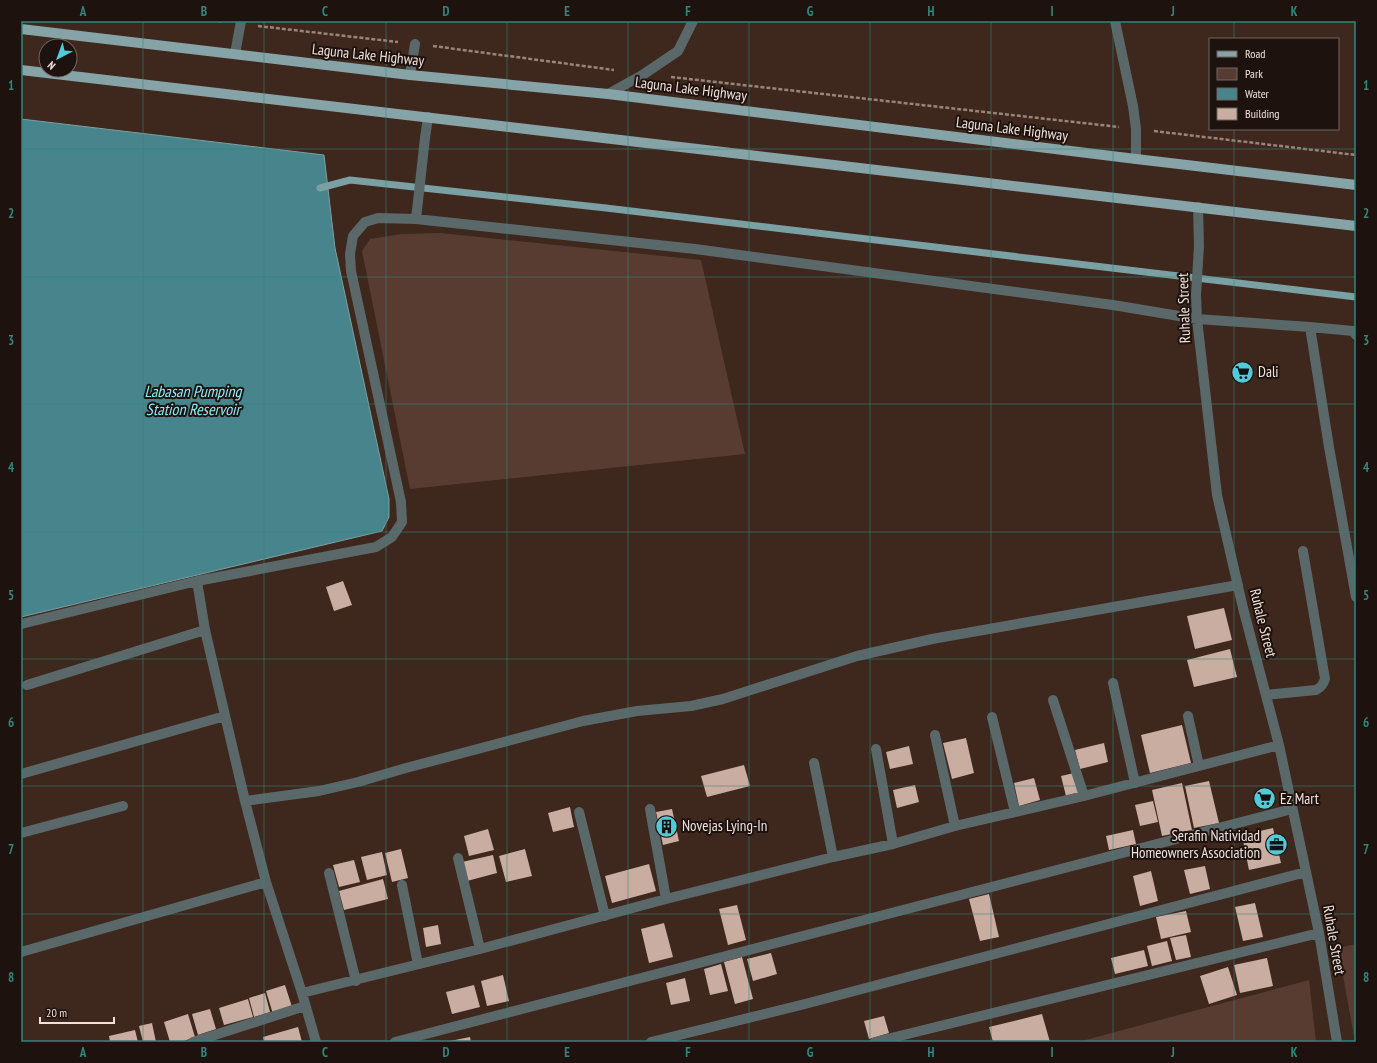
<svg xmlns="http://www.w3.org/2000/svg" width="1377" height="1063" font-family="'PT Sans Narrow',sans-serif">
	<rect width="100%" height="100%" fill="#3e271d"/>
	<path fill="#583c31" d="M440,233L701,260L745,454L410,489L362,251L370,239L401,234Z
		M1356,944V1042H1355L1338,948Z
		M1309,980L1316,1042H1078Z"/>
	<path fill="#47848b" stroke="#7aa0a3" d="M21,119L324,155L335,248L389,499V517L382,531L21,617Z"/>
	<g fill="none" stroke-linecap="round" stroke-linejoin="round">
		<path stroke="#7aa0a3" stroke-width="7" d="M320,188L350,180L606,208L1356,297"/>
	</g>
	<path fill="#caada1" d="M343,581L352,605L334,611L326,587Z
		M1224,608L1232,640L1195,649L1187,616Z
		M1230,649L1237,677L1194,687L1187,660Z
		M1182,725L1191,763L1150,773L1141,735Z
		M966,738L974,773L952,779L943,743Z
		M1104,743L1108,762L1080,769L1075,750Z
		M909,746L913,764L890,769L886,752Z
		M744,765L750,786L707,797L701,776Z
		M1074,773L1079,793L1066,796L1061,776Z
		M1034,778L1040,800L1019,806L1014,783Z
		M1209,781L1219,823L1194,828L1185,786Z
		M1182,783L1192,830L1162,836L1152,790Z
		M915,785L919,802L897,808L893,790Z
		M1153,801L1158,822L1140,826L1135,805Z
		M570,807L574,827L553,832L548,813Z
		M672,809L679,841L663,845L656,812Z
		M1273,828L1281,863L1249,870L1242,835Z
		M488,829L494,850L469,856L464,836Z
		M1133,830L1136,844L1109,850L1106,836Z
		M401,849L408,878L392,882L385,853Z
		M525,849L532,876L506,882L499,856Z
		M382,852L387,875L367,880L361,857Z
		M493,855L497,873L467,881L462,862Z
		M354,860L360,882L339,887L333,865Z
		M649,864L656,891L612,903L605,876Z
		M1205,866L1210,889L1190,894L1184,870Z
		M1151,871L1158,901L1140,906L1133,876Z
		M383,879L388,899L344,910L339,891Z
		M989,894L999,937L980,941L969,899Z
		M1255,903L1263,937L1243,941L1235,907Z
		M737,905L746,940L728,945L719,909Z
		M1186,911L1191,932L1161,939L1156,917Z
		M664,923L673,957L649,963L641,929Z
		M438,925L441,944L426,947L423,928Z
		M1186,935L1191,957L1176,960L1170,938Z
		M1167,941L1172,961L1152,966L1147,946Z
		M1144,950L1148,966L1115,974L1111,958Z
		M771,953L777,974L753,981L747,959Z
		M742,957L753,999L735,1004L724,962Z
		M1267,958L1273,986L1240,993L1234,965Z
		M721,964L728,991L710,995L704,969Z
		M1228,967L1237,995L1209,1004L1200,976Z
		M503,975L509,1001L487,1006L481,981Z
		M685,978L690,1001L671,1005L666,983Z
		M285,985L292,1007L273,1014L266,991Z
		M474,985L480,1007L452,1014L446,992Z
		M265,993L270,1012L254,1017L249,998Z
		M248,999L253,1017L224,1025L219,1008Z
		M210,1009L216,1029L198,1035L192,1014Z
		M188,1014L195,1037L181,1042H170L164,1022Z
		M1042,1014L1050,1042H993L989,1027Z
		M884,1016L889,1033L869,1039L864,1021Z
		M152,1023L156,1042H143L139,1026Z
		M298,1027L302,1042H264L263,1037Z
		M135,1030L138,1042H110L109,1036Z
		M470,1037L471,1042H450V1041Z"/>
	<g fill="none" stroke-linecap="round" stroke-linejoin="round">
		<path stroke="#97847b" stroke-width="2.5" stroke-dasharray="4 2" stroke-linecap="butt" d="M218,21L223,22
			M258,26L398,42
			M433,46L614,70
			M671,77L1119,127
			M1154,131L1356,155"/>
		<path stroke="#5a686a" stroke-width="10" d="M1115,21L1133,106L1136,129V159
			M235,54L241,21
			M410,75L415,44
			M608,94L644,74L678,51L693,21
			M1198,207L1199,246L1196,295L1197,319L1217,495L1243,608L1279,745L1319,933L1337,1042
			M416,219L425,138L428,117
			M1310,327L1329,447L1356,597
			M197,581L205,630L245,801L266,882L302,993L316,1042
			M21,624L197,581L376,547L392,537L402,522L401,502L351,271L350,254L353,236L365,222L378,218L416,219L695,249L1113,305L1197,319L1310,327L1353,331L1356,335
			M1113,683L1135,783
			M27,685L205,630
			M1266,695L1316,690C1321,687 1323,685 1325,679L1303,551
			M1053,700L1084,796
			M1188,716L1199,766
			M992,717L1015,812
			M935,735L955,826
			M876,749L893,844
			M814,763L833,857
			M21,774L225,716
			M245,801L319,791L358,782L406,768L583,721L637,711L691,706L723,699L857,656L932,639L1238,585
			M650,809L666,899
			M579,812L605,916
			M21,833L123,806
			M458,858L480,949
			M329,873L356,981
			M402,885L418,964
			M21,952L266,882
			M302,993L480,949L666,899L833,857L893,844L955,826L1084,796L1279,745
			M193,1042L305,1006
			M395,1042L1292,809
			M651,1042L805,1004L1306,872
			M875,1042L1319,933"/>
		<path stroke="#86a3a7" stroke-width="10" d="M21,29L410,75L608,94L1136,159L1356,185
			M21,70L1356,226"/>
	</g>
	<path fill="none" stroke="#31867e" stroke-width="1" stroke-opacity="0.55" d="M143,21V1042M264,21V1042M386,21V1042M507,21V1042M628,21V1042M749,21V1042M870,21V1042M991,21V1042M1113,21V1042M1234,21V39M1234,129V1042M21,149H1356M21,277H1356M21,404H1356M21,532H1356M21,659H1356M21,786H1356M21,914H1356"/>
	<defs>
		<symbol id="supermarket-disc" viewBox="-11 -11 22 22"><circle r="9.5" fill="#52cbd9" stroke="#1d120e"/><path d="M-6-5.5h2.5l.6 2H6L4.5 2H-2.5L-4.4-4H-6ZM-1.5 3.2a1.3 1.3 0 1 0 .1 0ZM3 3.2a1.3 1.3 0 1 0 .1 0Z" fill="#111"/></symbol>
		<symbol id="building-disc" viewBox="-11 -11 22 22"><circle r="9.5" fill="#52cbd9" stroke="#1d120e"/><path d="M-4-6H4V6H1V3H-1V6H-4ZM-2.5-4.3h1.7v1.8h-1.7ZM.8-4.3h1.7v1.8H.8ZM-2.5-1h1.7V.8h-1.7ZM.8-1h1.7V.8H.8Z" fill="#111"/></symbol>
		<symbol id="office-disc" viewBox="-11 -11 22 22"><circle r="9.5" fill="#52cbd9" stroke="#1d120e"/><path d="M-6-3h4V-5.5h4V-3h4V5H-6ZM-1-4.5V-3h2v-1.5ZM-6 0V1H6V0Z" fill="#111"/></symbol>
	</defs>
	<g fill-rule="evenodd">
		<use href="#supermarket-disc" x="1230" y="360" width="25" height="25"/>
		<use href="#supermarket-disc" x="1252" y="786" width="25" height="25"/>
		<use href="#building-disc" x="654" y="814" width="25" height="25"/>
		<use href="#office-disc" x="1264" y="832" width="25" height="25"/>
	</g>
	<g text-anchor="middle" stroke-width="4" stroke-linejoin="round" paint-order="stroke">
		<g font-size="15" fill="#f0e1da" stroke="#1d120e">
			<text transform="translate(368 55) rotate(6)" y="5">Laguna Lake Highway</text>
			<text transform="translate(691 89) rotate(7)" y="5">Laguna Lake Highway</text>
			<text transform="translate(1012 129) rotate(7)" y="5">Laguna Lake Highway</text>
			<text transform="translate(1184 308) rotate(-92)" y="5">Ruhale Street</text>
			<text transform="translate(1263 623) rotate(76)" y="5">Ruhale Street</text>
			<text transform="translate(1334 940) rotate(80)" y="5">Ruhale Street</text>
		</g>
		<g font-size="15" fill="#f0e1da" stroke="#1d120e" text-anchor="start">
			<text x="1258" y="377">Dali</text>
			<text x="1280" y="804">Ez Mart</text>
			<text x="682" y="831">Novejas Lying-In</text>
			<text x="1260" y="841" text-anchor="end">Serafin Natividad<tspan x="1260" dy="17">Homeowners Association</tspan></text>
		</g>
		<g font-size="16" font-style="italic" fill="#8aecf9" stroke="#1d120e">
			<text x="193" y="397">Labasan Pumping<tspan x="193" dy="18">Station Reservoir</tspan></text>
		</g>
	</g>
	<rect width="1377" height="1063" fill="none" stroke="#1d120e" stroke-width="44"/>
	<rect x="1209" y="38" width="130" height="92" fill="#1d120e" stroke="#716560"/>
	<rect x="1217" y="51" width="20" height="6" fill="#86a3a7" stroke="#716560"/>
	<text x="1245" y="58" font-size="12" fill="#f0e1da">Road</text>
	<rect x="1217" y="68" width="20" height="12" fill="#583c31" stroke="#716560"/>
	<text x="1245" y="78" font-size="12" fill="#f0e1da">Park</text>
	<rect x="1217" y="88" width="20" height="12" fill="#47848b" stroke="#716560"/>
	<text x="1245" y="98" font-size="12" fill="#f0e1da">Water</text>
	<rect x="1217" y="108" width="20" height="12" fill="#caada1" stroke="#716560"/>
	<text x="1245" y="118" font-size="12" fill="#f0e1da">Building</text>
	<g transform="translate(58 58) rotate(221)"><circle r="19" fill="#1d120e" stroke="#716560"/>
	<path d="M0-3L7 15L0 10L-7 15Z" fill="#52cbd9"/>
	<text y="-6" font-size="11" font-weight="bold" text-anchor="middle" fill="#f0e1da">N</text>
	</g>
	<path d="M40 1017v6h74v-6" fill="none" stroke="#f0e1da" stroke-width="2"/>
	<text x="46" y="1017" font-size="12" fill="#f0e1da" stroke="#1d120e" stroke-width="3" paint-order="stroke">20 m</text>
	<rect x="22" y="22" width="1333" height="1019" fill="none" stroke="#31867e" stroke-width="1.5"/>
	<g font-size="13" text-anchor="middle" font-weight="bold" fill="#31867e">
		<text x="83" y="16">A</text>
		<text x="204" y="16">B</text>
		<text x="325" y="16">C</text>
		<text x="446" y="16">D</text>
		<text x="567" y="16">E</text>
		<text x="688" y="16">F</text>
		<text x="810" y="16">G</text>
		<text x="931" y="16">H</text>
		<text x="1052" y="16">I</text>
		<text x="1173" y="16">J</text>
		<text x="1294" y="16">K</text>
		<text x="11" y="90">1</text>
		<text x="1366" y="90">1</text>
		<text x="11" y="218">2</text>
		<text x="1366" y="218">2</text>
		<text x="11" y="345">3</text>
		<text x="1366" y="345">3</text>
		<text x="11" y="472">4</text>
		<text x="1366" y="472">4</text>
		<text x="11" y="600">5</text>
		<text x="1366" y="600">5</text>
		<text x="11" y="727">6</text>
		<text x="1366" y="727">6</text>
		<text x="11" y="854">7</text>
		<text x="1366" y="854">7</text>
		<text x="11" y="982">8</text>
		<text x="1366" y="982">8</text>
		<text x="83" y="1057">A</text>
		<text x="204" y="1057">B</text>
		<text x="325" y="1057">C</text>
		<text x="446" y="1057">D</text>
		<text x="567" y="1057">E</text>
		<text x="688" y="1057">F</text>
		<text x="810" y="1057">G</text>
		<text x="931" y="1057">H</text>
		<text x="1052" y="1057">I</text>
		<text x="1173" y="1057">J</text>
		<text x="1294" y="1057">K</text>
	</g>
</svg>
